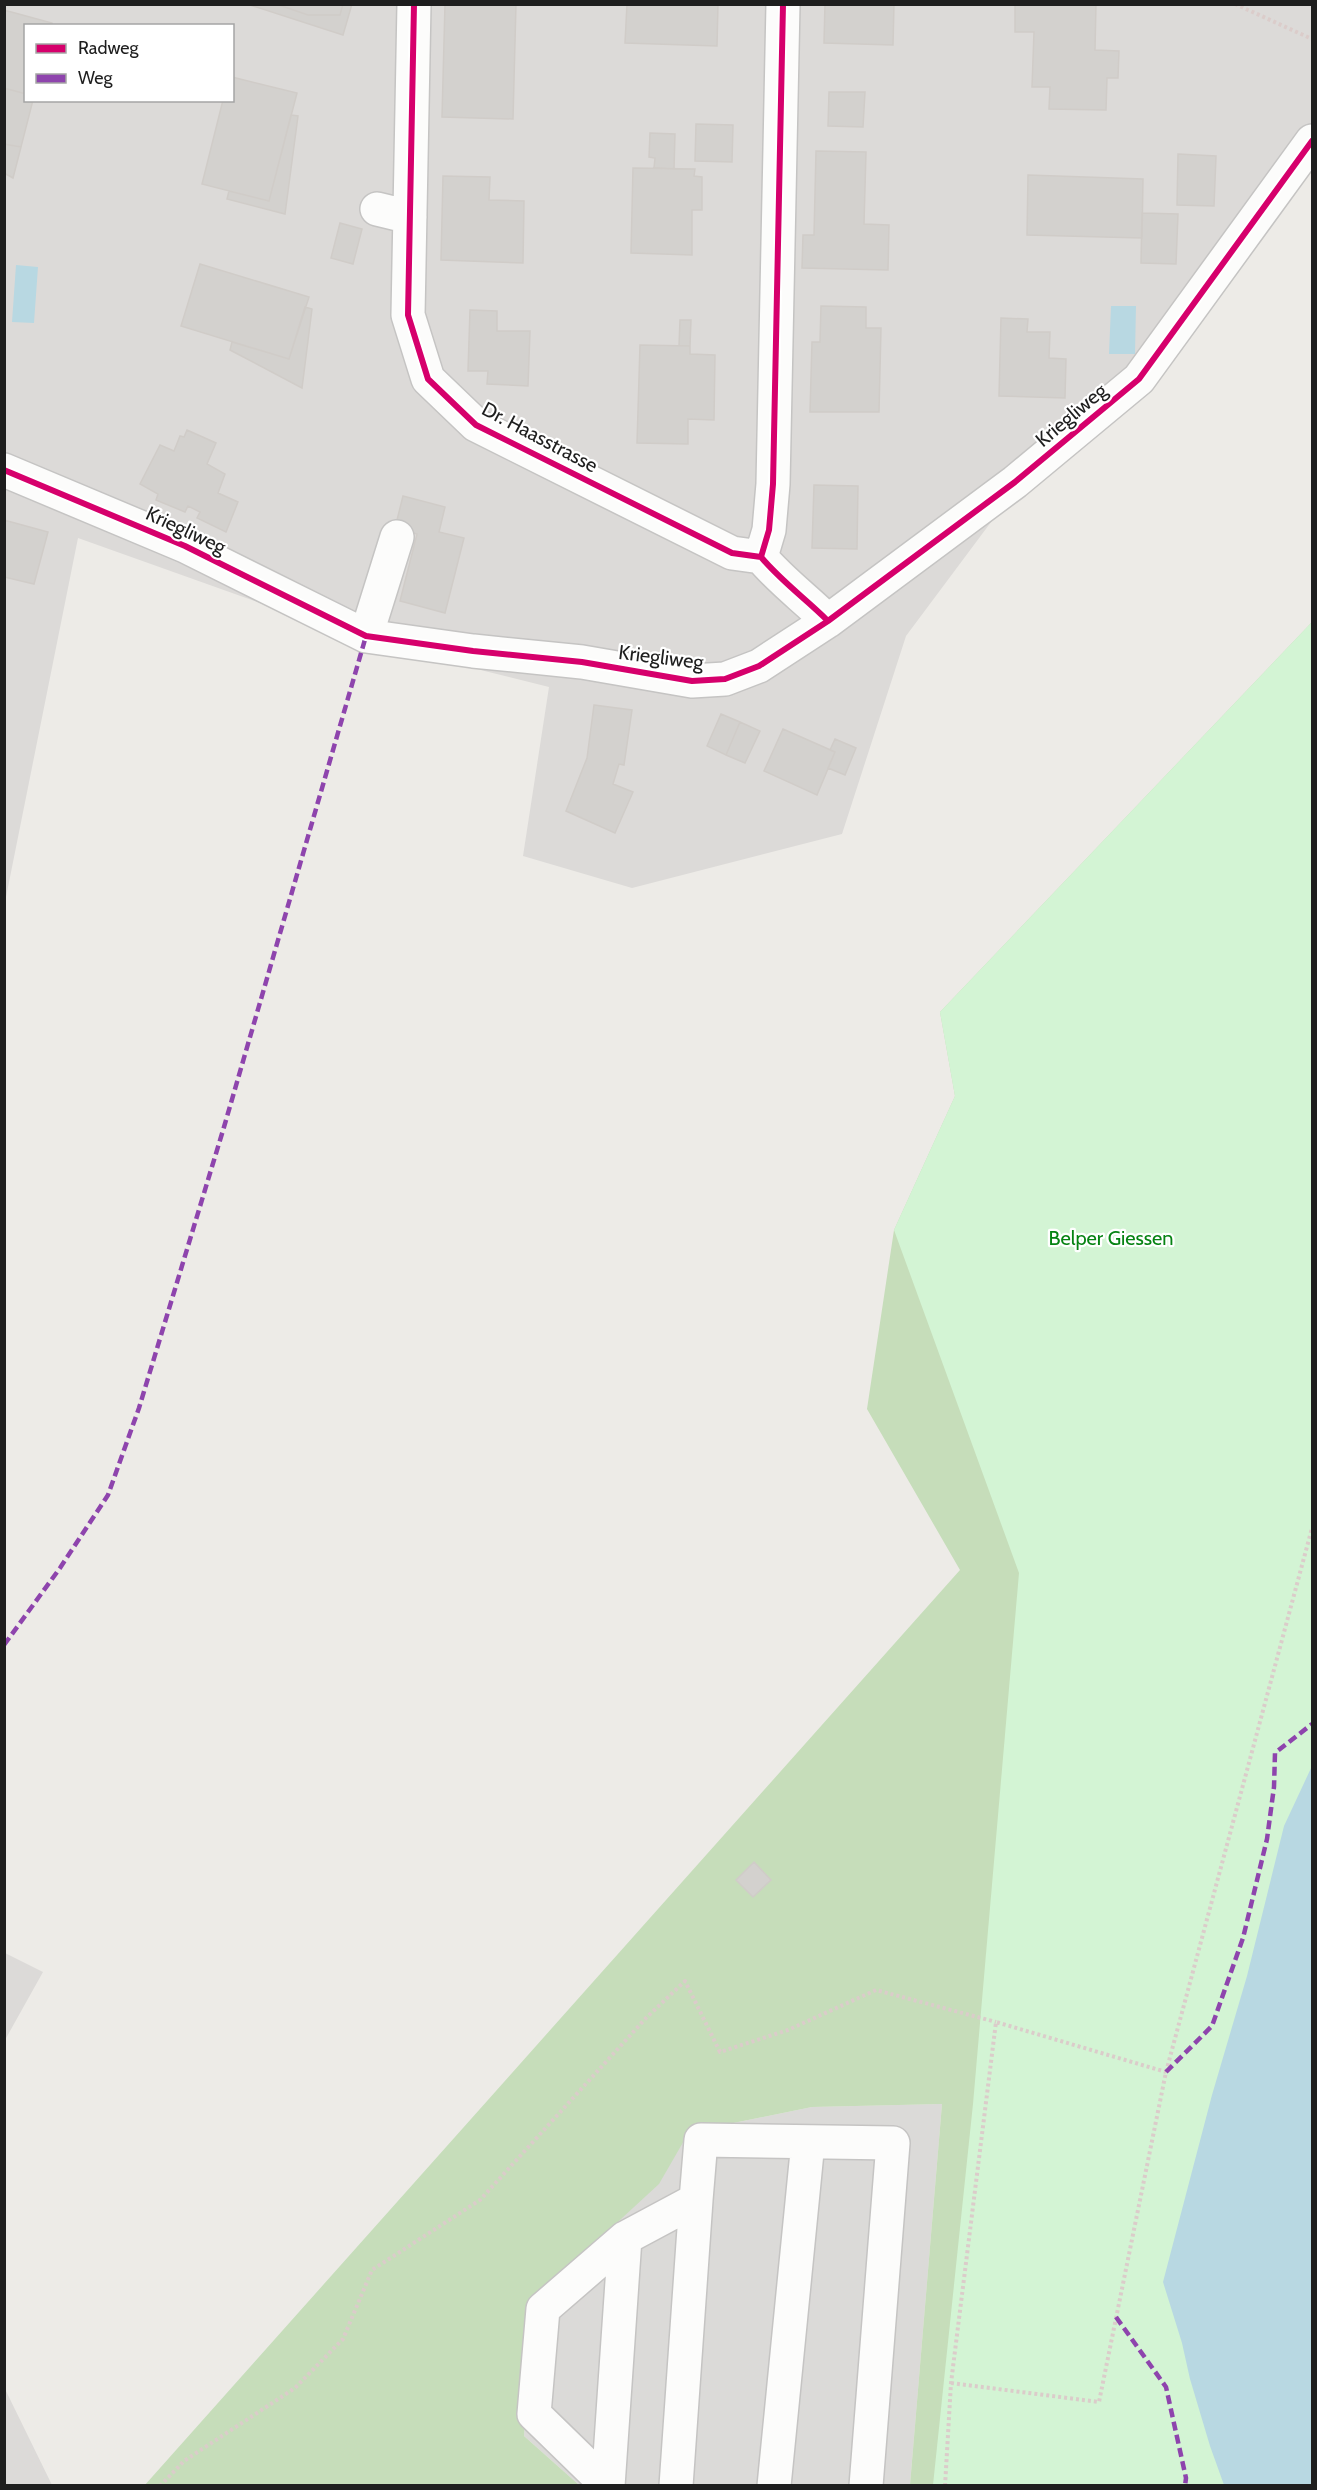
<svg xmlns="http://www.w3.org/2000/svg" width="1317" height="2490" font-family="Cabin,sans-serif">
	<rect width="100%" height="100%" fill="#edebe7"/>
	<path fill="#dcdad8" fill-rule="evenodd" d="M5,5H1312V133L1120,383L1056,435L906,636L842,834L632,888L523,856L549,687L375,644L78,538L5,902ZM26,26H232V100H26Z
		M5,1953L43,1972L5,2040Z
		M4,2389H5L52,2485H5Z"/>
	<path fill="#dbdad8" d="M942,2104L910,2485H579L524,2436L532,2301L689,2132L812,2107Z"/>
	<path fill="#c6ddba" d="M1312,622L1224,2485H910L942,2104L812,2107L689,2132L659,2184L532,2301L524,2436L579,2485L144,2486L960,1570L867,1409L894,1230L955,1096L940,1012Z"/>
	<path fill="#d3f4d4" d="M1312,622V2485H933L973,2104L1019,1573L894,1230L955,1096L940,1012Z"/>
	<path fill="#b8d8e2" d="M16,265L38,267L34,323L12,322Z
		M1111,306H1136L1135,354H1109Z
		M1312,1766V2485H1224L1210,2446L1190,2379L1182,2343L1163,2282L1212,2095L1247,1976L1284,1826Z"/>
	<path fill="#d3d1ce" stroke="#d0ccc8" stroke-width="1.5" d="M247,4H276L308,15H340L343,4H352L343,35Z
		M276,4H343L340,15H308Z
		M445,4H516L513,119L442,117Z
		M627,4H718L717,46L625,43Z
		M825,4H894L893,45L824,43Z
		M1015,4H1096L1095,50L1119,51L1118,78H1107L1106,110L1049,109L1050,87H1032L1034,32H1015Z
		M4,10L52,23V26H26V94L4,88Z
		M232,77L297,93L269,201L202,184L223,100H232Z
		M4,88L26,94V100H33L21,147L4,144Z
		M829,92H865L863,127L828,126Z
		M291,115L298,116L285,214L227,199L229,191L269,201Z
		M696,124L733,125L732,162L695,161Z
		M650,133L675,134L674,169L654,168L655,158L649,157Z
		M4,144L21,147L13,178L4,173Z
		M816,151L866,152L864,224L889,225L888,270L802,268L803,235H814Z
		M1178,154L1216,156L1214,206L1177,205Z
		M633,168L695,169L694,176L702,177V210H692V255L631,253Z
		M1028,175L1143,179L1142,238L1027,235Z
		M443,176L490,177L489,200L524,201L523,263L441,260Z
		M1142,213L1178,214L1176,264L1141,263Z
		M340,223L362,229L353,264L331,258Z
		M200,264L309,297L289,359L181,326Z
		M821,306L866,307V328H881L879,412H810L812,342H820Z
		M305,307L312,309L302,388L230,350L232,342L289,359Z
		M470,310L497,311V331H530L528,386L487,384L488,371H468Z
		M1001,318L1028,319L1027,332H1050L1049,358L1066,359L1065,398L999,396Z
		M680,320H691L690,346H679Z
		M640,345L690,346V354L715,355L714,420L688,419V444L637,443Z
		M187,430L216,443L207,464L225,474L218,493L238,502L226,532L197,518L200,512L188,506L185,512L156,500L158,494L140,484L160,445L174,451L180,436L184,437Z
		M814,485L858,486L857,549L812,548Z
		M403,496L445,507L439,532L464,538L445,613L400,601L417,534L395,528Z
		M4,520L48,532L34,584L4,577Z
		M594,705L632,710L624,765L619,764L613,784L633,792L615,833L566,811L587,758Z
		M721,714L740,722L726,755L707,746Z
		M740,722L760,731L745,763L726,755Z
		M783,729L835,752L817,795L764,771Z
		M835,739L856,748L845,775L828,768L835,752L830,750Z
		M754,1862L771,1880L753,1897L736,1880Z"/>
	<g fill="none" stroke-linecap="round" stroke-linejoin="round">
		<defs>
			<path id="minor" d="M414,4L408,315L428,379L476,425L732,553L761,557C781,581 806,599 828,621
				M377,209L410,217
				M4,470L185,546L366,636L473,651L582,662L692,681L725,679L759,666L828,621L1015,482L1139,379L1312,141
				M761,557L769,530L773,484L783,4
				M366,636L397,537
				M608,2486L534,2414L543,2309L625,2238L696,2200L701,2140L893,2143L866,2486
				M608,2486L625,2238
				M676,2486L696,2200
				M774,2486L808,2142"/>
		</defs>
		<use href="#minor" stroke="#c5c4c3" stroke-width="36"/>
		<path stroke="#dbccca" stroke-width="4" stroke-dasharray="3 3" stroke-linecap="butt" d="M1235,4L1312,39
			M951,2383L1099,2402L1166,2072L1312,1528
			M160,2486L184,2461L295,2388L343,2339L372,2270L480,2200L646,2018L685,1981L720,2052L788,2030L876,1990L996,2022
			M945,2486L951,2383L996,2022L1166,2072"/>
		<use href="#minor" stroke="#fcfcfb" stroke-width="33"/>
		<path stroke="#8e44ad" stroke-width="4.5" stroke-dasharray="9 4.5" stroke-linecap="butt" d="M4,1645L60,1568L108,1495L139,1408L224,1127L366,636
			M1166,2072L1212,2026L1243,1938L1267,1839L1274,1787L1275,1753L1312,1724
			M1116,2317L1166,2387L1186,2478L1185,2486"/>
		<defs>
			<path id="cycleway" d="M414,4L408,315L428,379L476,425L732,553L761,557C781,581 806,599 828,621
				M4,470L185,546L366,636L473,651L582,662L692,681L725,679L759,666L828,621L1015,482L1139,379L1312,141
				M761,557L769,530L773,484L783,4"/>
		</defs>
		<use href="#cycleway" stroke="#fff" stroke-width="10"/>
		<use href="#cycleway" stroke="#d6006c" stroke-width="6"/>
	</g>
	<g text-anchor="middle" stroke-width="4.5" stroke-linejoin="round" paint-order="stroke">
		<g font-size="20" fill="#1e1e1e" stroke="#fff">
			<text transform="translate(1071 415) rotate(-40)" y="7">Kriegliweg</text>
			<text transform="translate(540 437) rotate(28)" y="7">Dr. Haasstrasse</text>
			<text transform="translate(186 530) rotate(25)" y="7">Kriegliweg</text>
			<text transform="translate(661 657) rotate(7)" y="7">Kriegliweg</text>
		</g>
		<g font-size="20" fill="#068313" stroke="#fff">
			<text x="1111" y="1245">Belper Giessen</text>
		</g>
	</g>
	<rect width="1317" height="2490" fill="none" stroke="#1e1e1e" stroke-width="12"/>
	<rect x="24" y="24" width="210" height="78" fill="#ffffff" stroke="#a5a5a5" stroke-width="1.5"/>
	<rect x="36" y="44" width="30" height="9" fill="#d6006c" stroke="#a5a5a5" stroke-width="1.5"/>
	<text x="78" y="54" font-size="18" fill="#1e1e1e">Radweg</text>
	<rect x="36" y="74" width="30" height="9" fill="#8e44ad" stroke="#a5a5a5" stroke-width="1.5"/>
	<text x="78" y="84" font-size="18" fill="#1e1e1e">Weg</text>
</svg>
